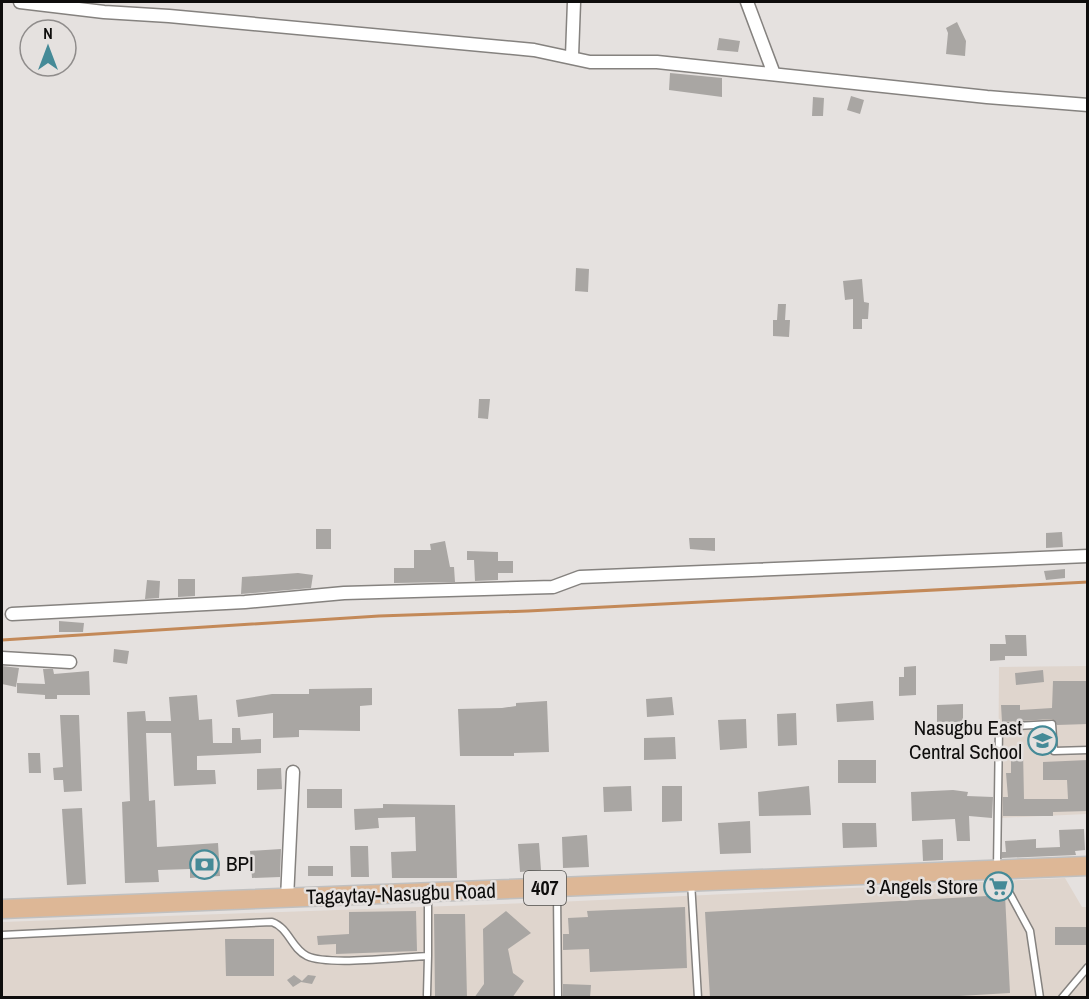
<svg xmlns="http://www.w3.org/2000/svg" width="1089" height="999" font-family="'Archivo Narrow',sans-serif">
	<rect width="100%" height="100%" fill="#e5e1df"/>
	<path fill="#dfd5cd" d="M1087,666V814L998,818L999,667Z
		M1065,878L1082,907H1087V997H2V922L557,902Z"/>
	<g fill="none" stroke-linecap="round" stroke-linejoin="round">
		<path stroke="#c38958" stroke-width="3" d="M2,640L379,616L528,611L1088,582"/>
	</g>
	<path fill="#a9a6a3" d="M957,22L966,41L965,56L946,54L948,33L946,28Z
		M719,38L740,41L738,52L717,50Z
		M670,73L722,78V97L669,90Z
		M851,96L864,100L860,114L847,110Z
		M813,97L824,98L823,116H812Z
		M576,268L589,269L588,292L575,291Z
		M862,279L864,302L869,303L868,319H862V329H853V299L845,300L843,281Z
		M778,304H786L785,320H790L789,337L773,336V320H777Z
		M479,399H490L488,419L478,418Z
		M316,529H331V549H316Z
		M1062,532L1063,547L1046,548V533Z
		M689,538H715V551L690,549Z
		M445,541L450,567H454L455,582L394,583V568H414V550H431L430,544Z
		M467,551L498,552V561H513V573H498V580L475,581L474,560H467Z
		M1065,569V578L1046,580L1044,571Z
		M298,573L313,575L311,588L241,594L242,577Z
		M178,579H195V596L178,597Z
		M147,580L160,581L159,598L145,599Z
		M59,621L84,623L83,632H59Z
		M1005,635H1026L1027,656H1005V660L990,661V644H1006Z
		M114,649L129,651L127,664L113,662Z
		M2,666L19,668L16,687L2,684Z
		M916,666V695L899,696V677H904V667Z
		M43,669H53L54,674L89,671L90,695H57V699H45V695L17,693V683L45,684Z
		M1043,670L1044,682L1016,685L1015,673Z
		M1053,681H1088V724L1057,725L1052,719L1002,722L1001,705H1020V710L1052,708Z
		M372,688V705L360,706V731L299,730V737L273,738V713L238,717L236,700L272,694H309V689Z
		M197,695L199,720L212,719L213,743H232V728H240L241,740L261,739V753L197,756V770H215L216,784L174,786L171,733H146L149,801L155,800L157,847L218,843L220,876L190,878V869L158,870L159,882L125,883L122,802L130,801L127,712L145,711L146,721H171L169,697Z
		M672,697L674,715L647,717L646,699Z
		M547,701L549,752L514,753V756H460L458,709L502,708L516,706V703Z
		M873,701L874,720L837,722L836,704Z
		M963,704V722H937V705Z
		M796,713L797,745L778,746L777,714Z
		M60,715H79L82,791L64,792L63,780H54L53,768L63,767Z
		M746,719L747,748L720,750L718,720Z
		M675,737L676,759L644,760V738Z
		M1011,750H1023L1024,799H1068L1067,780H1043V762L1088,760V811L1053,812V816H1003V797H1008L1006,773H1011Z
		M28,753H40L41,773H29Z
		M838,760H876V783H838Z
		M281,768L282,789L257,790V769Z
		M631,786L632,811L604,812L603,787Z
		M662,786H682V821L662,822Z
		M809,786L811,815L759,816L758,792Z
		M307,789H342V808H307Z
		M953,790L968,792L967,796L993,797L992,818L969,816L970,841H957L955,819L912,821L911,792Z
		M383,804L455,805L457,878H392L391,852L416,851L415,817L378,818L379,828L355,830L354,809L383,808Z
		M82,808L86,884L67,885L62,809Z
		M750,821L751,853L720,854L718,823Z
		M842,823H876L877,847L843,848Z
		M1084,829L1085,850L1075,851L1076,855L1002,858V852H1006L1005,841L1036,839V848L1060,847L1059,830Z
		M587,835L589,867L563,868L562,837Z
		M943,839V860L923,861L922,840Z
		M539,843L541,870L520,872L518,844Z
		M350,846H368L369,877H351Z
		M281,849L280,877L252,878L250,851Z
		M308,866H333V876H308Z
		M1005,895L1010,993L925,998H710L705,912Z
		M685,907L687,968L590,972L589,949L563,950V934H569L568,918L588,917L587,911Z
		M416,911L417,951L336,954V944L318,945L317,936L349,934V912Z
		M506,911L531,933L508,949L513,973L524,981L512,998H474L484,984L483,929Z
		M434,914H465L467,998H435Z
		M1055,927H1086V945H1055Z
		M225,939H274V976H226Z
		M294,975L302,981L308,975L316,976L312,984L301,982L293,987L287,980Z
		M563,984L591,985L590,998H563Z"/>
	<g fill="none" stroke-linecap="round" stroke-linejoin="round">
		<defs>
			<path id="service" d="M691,882L698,998
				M557,891L558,998
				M2,935L272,922C289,928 291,948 307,956C328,966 402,957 428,956V895
				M427,995L428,956
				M1040,998L1030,931L997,870L999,727L1052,724L1054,751L1088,750
				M1062,998L1088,967"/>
			<path id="minor" d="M20,2L104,12L169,16L534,50L590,62H657L987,97L1088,105
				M747,2L774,74
				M572,56L574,2
				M12,614L245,602L344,593L553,587L580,577L1088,556
				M2,658L70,662
				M287,899L293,772"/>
			<path id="primary" d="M2,909L1088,866"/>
		</defs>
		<use href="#service" stroke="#85827f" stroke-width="9"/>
		<use href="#minor" stroke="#85827f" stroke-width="15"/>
		<use href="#primary" stroke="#c0c0c0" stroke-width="21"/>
		<use href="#service" stroke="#fff" stroke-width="6"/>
		<use href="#minor" stroke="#fff" stroke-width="12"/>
		<use href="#primary" stroke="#ddb796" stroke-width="18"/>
	</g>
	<defs>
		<symbol id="school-ring" viewBox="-11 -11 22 22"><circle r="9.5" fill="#e5e1df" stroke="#458a97" stroke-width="1.5"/><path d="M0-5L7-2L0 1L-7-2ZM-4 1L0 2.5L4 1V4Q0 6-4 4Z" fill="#458a97"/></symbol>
		<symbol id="bank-ring" viewBox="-11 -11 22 22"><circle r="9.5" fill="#e5e1df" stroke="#458a97" stroke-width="1.5"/><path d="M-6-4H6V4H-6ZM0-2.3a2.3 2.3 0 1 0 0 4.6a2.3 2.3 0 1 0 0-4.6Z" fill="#458a97"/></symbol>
		<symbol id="supermarket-ring" viewBox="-11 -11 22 22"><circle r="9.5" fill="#e5e1df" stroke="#458a97" stroke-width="1.5"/><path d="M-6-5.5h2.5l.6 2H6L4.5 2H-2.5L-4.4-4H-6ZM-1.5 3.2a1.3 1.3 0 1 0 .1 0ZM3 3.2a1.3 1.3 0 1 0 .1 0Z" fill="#458a97"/></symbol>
	</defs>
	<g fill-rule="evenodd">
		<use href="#school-ring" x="1026" y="724" width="33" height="33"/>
		<use href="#bank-ring" x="188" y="848" width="33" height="33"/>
		<use href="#supermarket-ring" x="982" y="870" width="33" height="33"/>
	</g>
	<g text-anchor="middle" stroke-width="5" stroke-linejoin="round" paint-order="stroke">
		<rect fill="#e5e1df" stroke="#4e4d4b" stroke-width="1.5" x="524" y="871" width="42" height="34" rx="4.5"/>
		<g font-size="20" font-weight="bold" fill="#0e0d0c">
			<text x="545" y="895">407</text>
		</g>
		<g font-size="21" fill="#0e0d0c" stroke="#e5e1df" text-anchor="end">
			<text x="1022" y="735">Nasugbu East<tspan x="1022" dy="24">Central School</tspan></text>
			<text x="226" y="871" text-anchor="start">BPI</text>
			<text x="978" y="894">3 Angels Store</text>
		</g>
		<g font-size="21" fill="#0e0d0c" stroke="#e5e1df">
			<text transform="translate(401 894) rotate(-2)" y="7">Tagaytay-Nasugbu Road</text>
		</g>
	</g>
	<rect width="1089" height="999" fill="none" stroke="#0e0d0c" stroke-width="6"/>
	<g transform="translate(48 48)"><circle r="28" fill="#e5e1df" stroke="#8f8c8b" stroke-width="1.5"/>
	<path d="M0-4.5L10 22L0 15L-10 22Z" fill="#458a97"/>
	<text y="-9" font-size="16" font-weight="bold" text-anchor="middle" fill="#0e0d0c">N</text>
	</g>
</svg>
